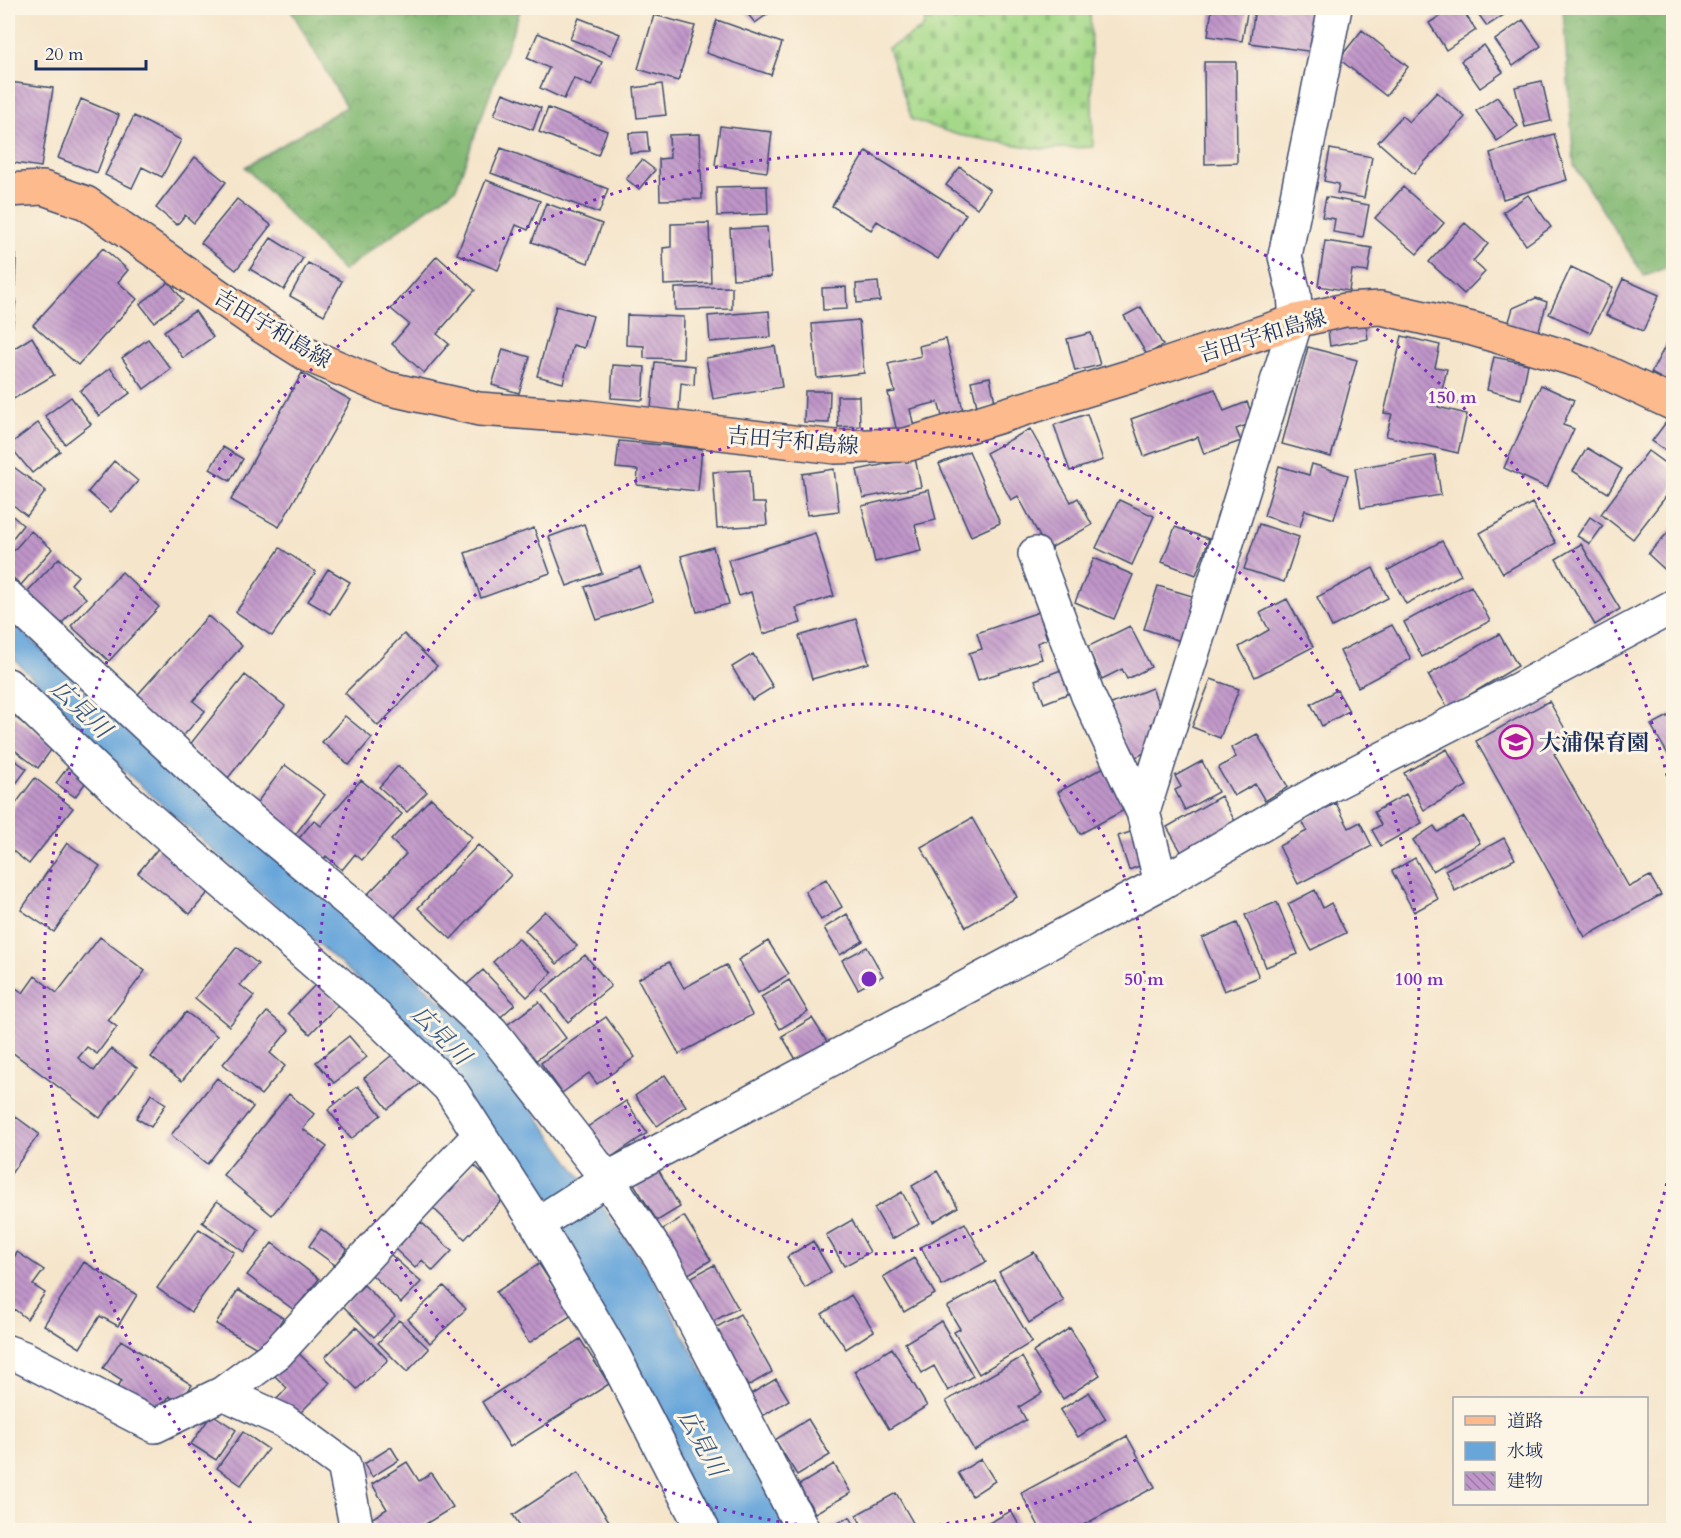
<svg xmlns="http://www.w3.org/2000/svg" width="1681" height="1538" font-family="Cardo,'Noto Serif JP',serif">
	<defs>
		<pattern id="forest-crowns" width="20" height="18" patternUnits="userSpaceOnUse" patternTransform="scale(1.5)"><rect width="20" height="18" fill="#84b975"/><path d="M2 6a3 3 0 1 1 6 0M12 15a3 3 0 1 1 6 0" fill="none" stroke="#6b9763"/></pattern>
		<pattern id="cemetery-stones" width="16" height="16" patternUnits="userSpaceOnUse" patternTransform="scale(1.5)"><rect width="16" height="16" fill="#a5d989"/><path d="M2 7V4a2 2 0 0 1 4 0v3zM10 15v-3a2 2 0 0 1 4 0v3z" fill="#8dbb79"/></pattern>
		<pattern id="building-back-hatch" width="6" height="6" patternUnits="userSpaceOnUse" patternTransform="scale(1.5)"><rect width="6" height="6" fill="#c095c9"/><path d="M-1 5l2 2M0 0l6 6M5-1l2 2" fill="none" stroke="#9b7aa6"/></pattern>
	</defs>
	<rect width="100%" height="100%" fill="#fcf5e5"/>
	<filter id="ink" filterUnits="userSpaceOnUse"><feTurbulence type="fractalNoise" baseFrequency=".0167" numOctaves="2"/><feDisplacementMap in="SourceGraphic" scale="12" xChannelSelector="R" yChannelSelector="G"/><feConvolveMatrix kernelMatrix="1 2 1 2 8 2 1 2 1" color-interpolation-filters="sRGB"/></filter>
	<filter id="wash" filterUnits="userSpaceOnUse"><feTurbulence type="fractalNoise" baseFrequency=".008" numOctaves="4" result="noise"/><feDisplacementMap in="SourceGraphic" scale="24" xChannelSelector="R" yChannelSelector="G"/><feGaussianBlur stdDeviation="1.35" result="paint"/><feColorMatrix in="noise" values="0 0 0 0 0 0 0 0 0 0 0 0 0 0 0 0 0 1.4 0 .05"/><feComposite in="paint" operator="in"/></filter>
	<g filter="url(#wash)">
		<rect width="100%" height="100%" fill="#f5e5cb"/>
		<path fill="url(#forest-crowns)" stroke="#50746a" stroke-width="1.5" d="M290,8H521L456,188L343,271L245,167L346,107Z
			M1563,8H1673V265L1644,276L1574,165Z"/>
		<path fill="url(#cemetery-stones)" stroke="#608474" stroke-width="1.5" d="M928,8H1090L1093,147L1041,149L958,135L912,120L888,48L923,28Z"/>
		<path fill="#68a6da" stroke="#426a9c" stroke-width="1.5" d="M8,618L161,763L341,909L472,1030L512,1082L652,1276L787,1530H714L396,1013L130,776L8,653Z"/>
		<g id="blocks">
			<path fill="url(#building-back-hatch)" d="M743,8H776L755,23Z
				M1212,8H1248L1242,41L1208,36Z
				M1255,8H1288L1320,12L1314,52L1250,43Z
				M1452,8H1461L1476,30L1446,50L1429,23Z
				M1474,8H1512L1513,9L1487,26Z
				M654,15L695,26L678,81L638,69Z
				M579,18L620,34L611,55L570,39Z
				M717,20L782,43L771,75L706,53Z
				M1523,20L1541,46L1513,66L1495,40Z
				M1362,30L1408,67L1386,96L1339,59Z
				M538,33L602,62L591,86L574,78L564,99L540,88L549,68L527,58Z
				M1484,45L1503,72L1480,88L1461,61Z
				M1204,62H1236L1237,163L1205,164Z
				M1542,81L1551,121L1525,127L1515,87Z
				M9,82L53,88L41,167L8,162Z
				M662,84L666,115L637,118L634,88Z
				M1437,92L1465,117L1414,174L1378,142L1402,116L1409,122Z
				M503,93L541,108L533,130L494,115Z
				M1497,97L1518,126L1497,141L1476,111Z
				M81,99L119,115L97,173L58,158Z
				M548,108L607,131L598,155L539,132Z
				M134,116L181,140L162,177L142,167L132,188L105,175Z
				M720,126L772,132L767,172L715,165Z
				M647,132L649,152L630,153L629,133Z
				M700,134L702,199L660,200L659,159L670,158L669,135Z
				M1554,134L1567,180L1503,199L1490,153Z
				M501,148L608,189L599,213L491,173Z
				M1330,149L1372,157L1364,198L1337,193L1339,184L1324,181Z
				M866,151L966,214L938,259L877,221L871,230L832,206Z
				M195,157L226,182L194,223L185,215L177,225L156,208Z
				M642,160L655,170L639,189L626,179Z
				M960,167L990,190L977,208L946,185Z
				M486,180L540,201L528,230L516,225L498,270L457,254Z
				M767,186L768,214L717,216L716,187Z
				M1403,187L1444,223L1417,254L1375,218Z
				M1528,195L1551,227L1526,245L1503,212Z
				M1326,197L1369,205L1363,237L1333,232L1335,219L1322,217Z
				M237,199L271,225L236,270L201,243Z
				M546,203L602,224L588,263L532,242Z
				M709,223L711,283L664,285L663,248L671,247V224Z
				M1465,223L1488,244L1473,261L1485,272L1464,294L1429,262Z
				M767,227L771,277L733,279L730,229Z
				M271,238L303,258L284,290L250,269Z
				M1325,241L1372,248L1368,272L1352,270L1349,291L1318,286Z
				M103,248L128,270L118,282L137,299L78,365L33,325Z
				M8,254L16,255L15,287H8Z
				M437,256L475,290L437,334L449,344L424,373L392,344L409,324L391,309Z
				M308,263L342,281L324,315L290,296Z
				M1571,267L1613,287L1590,333L1549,314Z
				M1623,279L1659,295L1643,331L1606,315Z
				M169,282L183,300L154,322L140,304Z
				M878,282L880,301L857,303L856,284Z
				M732,287V309L675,310V288Z
				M846,287L847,309L823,310L822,288Z
				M1536,298L1547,302L1537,337L1507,328L1513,308Z
				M8,299L16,300L12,330H8Z
				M556,306L593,316L584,348L573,345L563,383L537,376Z
				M1141,307L1163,345L1147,355L1124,316Z
				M195,311L213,337L183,358L164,331Z
				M769,311L771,337L710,342L708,316Z
				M627,315L684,317L683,359L644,358V346L626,345Z
				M859,320L864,373L817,378L812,324Z
				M1366,324L1368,339L1330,346L1328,330Z
				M1091,333L1100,365L1075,371L1067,339Z
				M1402,336L1440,345L1435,367L1447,369L1438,407L1467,414L1458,453L1386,436L1392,414L1384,413Z
				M32,337L54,375L10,401L8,397V352Z
				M1670,337L1674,338V385L1651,373Z
				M148,339L171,369L144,389L122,358Z
				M946,339L963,410L942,416L938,402L910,409L914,427L897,432L888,393L895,392L888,364L921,356L919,346Z
				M775,346L782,387L713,399L706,358Z
				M1308,347L1357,360L1331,457L1282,444Z
				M503,349L530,357L519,393L492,385Z
				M1494,357L1528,364L1521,399L1487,390Z
				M655,362L695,366L694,385L681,383L679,411L651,409Z
				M613,365L645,367L643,400L611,398Z
				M110,368L130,393L99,416L80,391Z
				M302,373L351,400L279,527L231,500Z
				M990,377L995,402L977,406L971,381Z
				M1541,385L1574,400L1563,425L1574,429L1547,488L1504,468Z
				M1215,389L1224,411L1247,402L1255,422L1236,429L1241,441L1204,454L1198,437L1144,456L1131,419Z
				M805,391H830L829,423L804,422Z
				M837,396H859L860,426L838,427Z
				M71,397L91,424L65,444L45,416Z
				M1087,414L1103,460L1070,471L1054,425Z
				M1670,417L1674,419V456L1652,441Z
				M38,423L60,451L32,473L9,445Z
				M1030,429L1071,502L1078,498L1092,525L1047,550L1018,496L1011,500L986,453Z
				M619,441L702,449L698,491L637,485L638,470L616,468Z
				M223,447L243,459L230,481L210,469Z
				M1587,448L1622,469L1608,493L1573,471Z
				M969,451L1000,523L971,536L939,464Z
				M1648,451L1674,470V486L1633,539L1601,514Z
				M1435,455L1441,495L1361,508L1355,468Z
				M915,458L921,487L863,498L857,470Z
				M114,461L138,481L111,512L88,492Z
				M1312,464L1348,475L1334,519L1305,510L1300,527L1264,516L1279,466L1309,475Z
				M11,465L46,491L27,516L8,501V469Z
				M834,469L839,511L807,515L802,474Z
				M750,470L752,503H765L767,525L717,528L713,472Z
				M929,490L936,520L915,525L921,551L875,562L862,506Z
				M1119,500L1154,516L1132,565L1096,548Z
				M1532,503L1556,543L1503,573L1480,533Z
				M8,512L23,525L8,544Z
				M1590,517L1603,526L1590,544L1577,536Z
				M584,524L602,573L567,586L549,537Z
				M1259,524L1299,537L1284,582L1244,569Z
				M1674,526V578L1648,554Z
				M1175,527L1209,539L1196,575L1162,562Z
				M534,528L550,573L481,598L465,553Z
				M31,531L52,549L21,585L8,573V557Z
				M815,533L834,596L796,608L801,623L763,634L751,592L739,596L728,560Z
				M1442,541L1461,575L1406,604L1388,570Z
				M1581,544L1620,609L1595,625L1556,559Z
				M713,547L729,604L697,612L681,556Z
				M280,548L316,572L272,636L236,612Z
				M59,558L78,576L71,584L86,598L59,626L24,595Z
				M1094,558L1133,575L1114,619L1075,602Z
				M640,568L653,601L597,620L585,587Z
				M1373,568L1388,598L1332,627L1317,597Z
				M328,569L350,582L330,614L308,601Z
				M122,572L159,607L109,661L71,626Z
				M1158,586L1199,598L1184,642L1144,629Z
				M1471,586L1490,621L1422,657L1404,622Z
				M1287,599L1313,647L1255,677L1239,647L1269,630L1260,613Z
				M1039,612L1047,639L1037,643L1042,659L978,680L969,653L982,649L977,633Z
				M208,616L242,646L193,701L205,711L178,742L132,701Z
				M856,619L869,663L812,679L799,636Z
				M1392,625L1411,659L1358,687L1340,651Z
				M1130,626L1151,667L1127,679L1122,669L1102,679L1087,647Z
				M404,634L437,666L378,726L345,693Z
				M1499,634L1518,666L1448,708L1428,675Z
				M753,654L773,687L752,700L732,667Z
				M1066,668L1075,691L1044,703L1035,680Z
				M245,675L285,706L228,778L188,747Z
				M1211,679L1239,689L1220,738L1192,727Z
				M1152,688L1164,718L1151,724L1160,746L1131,759L1109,705Z
				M1337,690L1349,711L1322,726L1311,704Z
				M1549,701L1573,743L1554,754L1629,887L1650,876L1661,895L1585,937L1476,741Z
				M1674,713V765L1651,725Z
				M12,715L54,746L38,768L8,745V721Z
				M345,716L372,738L349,765L322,742Z
				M1257,734L1288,787L1265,801L1255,784L1234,796L1218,768L1236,757L1231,748Z
				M1447,749L1467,786L1424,810L1404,773Z
				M10,757L27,769L15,785L8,779V760Z
				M1202,761L1218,792L1185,810L1175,790L1181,787L1175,776Z
				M70,764L89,778L75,797L56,783Z
				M285,765L325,795L295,835L255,805Z
				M398,766L427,792L407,812L379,787Z
				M1106,766L1128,808L1080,834L1058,792Z
				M35,778L73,808L29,864L8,847V814Z
				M361,780L402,814L362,860L355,854L342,870L326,856L321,862L296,842L314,820L321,826Z
				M1406,794L1422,823L1381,846L1372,830L1381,825L1374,812Z
				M1221,796L1236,823L1182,853L1167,827Z
				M431,798L472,837L393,919L367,895L406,854L391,840Z
				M1336,803L1349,828L1360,822L1372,846L1298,884L1279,846L1307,831L1302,821Z
				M1464,817L1480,843L1433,871L1413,840L1434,826L1438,832Z
				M972,818L1017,897L966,927L921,847Z
				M1137,830L1147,863L1129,870L1118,836Z
				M1504,838L1515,859L1455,891L1445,870Z
				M67,843L100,866L54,932L21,910Z
				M478,845L511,875L451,939L418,908Z
				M160,846L212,888L190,914L138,873Z
				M1415,858L1438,899L1414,912L1392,871Z
				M826,879L842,907L821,920L805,891Z
				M1315,890L1323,908L1331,903L1346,933L1311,950L1288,904Z
				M1277,902L1298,954L1266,967L1245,915Z
				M545,911L577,946L557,964L525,930Z
				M847,914L863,941L840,955L824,928Z
				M1237,923L1259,977L1224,991L1202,938Z
				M100,937L145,971L108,1020L117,1027L97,1054L87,1047L78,1058L94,1071L111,1049L137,1068L100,1118L8,1049V999L16,988L23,993L35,976L57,993Z
				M518,938L552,973L527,997L493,962Z
				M768,941L789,974L758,993L738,960Z
				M237,947L258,964L240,985L254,996L229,1026L195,998Z
				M867,947L883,976L858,989L842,960Z
				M585,955L611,986L568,1022L543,990Z
				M669,962L684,988L726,965L752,1015L679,1054L638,979Z
				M483,970L515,1004L494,1023L463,988Z
				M789,980L808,1012L780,1029L761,997Z
				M317,983L339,1004L310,1034L288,1013Z
				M539,1002L566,1038L531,1064L504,1027Z
				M186,1012L217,1036L182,1081L151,1057Z
				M267,1012L289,1030L270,1053L285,1066L261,1095L223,1064Z
				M606,1017L635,1057L597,1084L589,1073L562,1093L541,1063Z
				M812,1018L829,1045L798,1063L782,1036Z
				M349,1036L367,1057L334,1083L316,1062Z
				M397,1051L421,1083L388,1109L364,1078Z
				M665,1075L686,1106L657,1126L635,1096Z
				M217,1078L253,1107L207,1164L171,1135Z
				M358,1086L381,1115L351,1139L328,1110Z
				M151,1094L166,1104L151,1127L136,1118Z
				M289,1094L314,1114L303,1129L327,1147L272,1215L223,1175Z
				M626,1101L647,1133L607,1160L586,1128Z
				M8,1111L39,1134L8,1178Z
				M655,1164L680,1207L657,1221L631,1179Z
				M474,1165L506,1196L465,1239L432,1207Z
				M937,1171L958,1207L933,1222L912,1186Z
				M902,1192L919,1224L892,1239L874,1208Z
				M217,1201L259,1230L244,1252L202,1222Z
				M684,1216L711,1260L687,1275L660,1231Z
				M852,1220L870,1252L844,1266L826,1235Z
				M421,1222L452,1251L433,1271L422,1260L415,1268L395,1249Z
				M965,1223L986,1262L942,1286L921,1247Z
				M199,1229L234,1252L191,1312L157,1288Z
				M321,1229L347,1249L335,1265L309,1246Z
				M813,1241L831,1272L805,1288L787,1257Z
				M272,1243L319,1279L294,1310L247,1275Z
				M17,1252L44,1270L33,1285L45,1293L27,1319L14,1309L8,1318V1267Z
				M1034,1252L1064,1301L1029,1323L999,1272Z
				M390,1254L421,1282L401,1303L371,1274Z
				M914,1258L935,1294L904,1312L883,1277Z
				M84,1262L137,1295L118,1326L100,1316L80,1348L44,1325Z
				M539,1264L572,1315L529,1343L496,1292Z
				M714,1265L738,1308L712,1322L688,1279Z
				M995,1280L1032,1342L979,1374L954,1332L960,1329L947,1307Z
				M364,1285L395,1316L374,1337L343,1306Z
				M444,1286L466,1309L430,1343L408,1319Z
				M238,1290L283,1318L262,1351L216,1324Z
				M851,1295L874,1331L846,1349L822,1314Z
				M740,1314L772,1372L748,1386L715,1328Z
				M399,1320L429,1349L407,1372L378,1343Z
				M941,1321L973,1376L948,1391L934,1366L922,1373L905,1343Z
				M356,1327L388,1360L357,1389L325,1357Z
				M1070,1328L1100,1375L1063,1399L1033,1352Z
				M580,1339L609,1384L510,1447L482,1402Z
				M121,1340L192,1385L180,1403L169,1396L155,1419L114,1393L122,1380L103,1368Z
				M293,1348L330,1383L294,1419L275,1401L287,1388L270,1371Z
				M892,1348L927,1406L889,1429L854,1371Z
				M1022,1357L1042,1393L1019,1407L1026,1420L974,1450L946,1401Z
				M776,1379L789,1400L761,1417L749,1395Z
				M1089,1392L1106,1419L1078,1437L1060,1410Z
				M212,1414L236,1430L216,1460L191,1444Z
				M808,1419L830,1455L797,1475L775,1440Z
				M243,1432L268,1449L241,1485L217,1468Z
				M1127,1436L1155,1487L1074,1530H1041L1021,1493Z
				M391,1447L399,1460L372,1477L364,1464Z
				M981,1459L995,1481L972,1496L958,1473Z
				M407,1462L419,1481L431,1473L453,1507L416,1530H378L371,1519L387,1509L372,1484Z
				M834,1464L851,1493L815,1513L799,1485Z
				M578,1473L609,1521L594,1530H523L513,1515Z
				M896,1493L916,1528L912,1530H865L856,1515Z
				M1011,1511L1022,1530H976Z
				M850,1517L857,1530H823Z"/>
		</g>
	</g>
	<g filter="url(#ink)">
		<use href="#blocks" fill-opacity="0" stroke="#3c4a6e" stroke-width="1.5"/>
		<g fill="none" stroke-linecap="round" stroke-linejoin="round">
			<defs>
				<path id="minor" d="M1035,554L1088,696L1143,812
					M8,597L229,802L380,927L492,1032L607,1179L661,1258L803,1530
					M8,685L122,795L368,1009L449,1087L537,1224L614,1356L703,1530
					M1161,883L1143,812L1296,321L1294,294L1285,256L1335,8
					M537,1224L607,1179L1161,883L1325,788L1519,689L1674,606
					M8,1352L24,1358L155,1426L223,1393L284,1421L344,1465L357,1530
					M223,1393L277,1353L426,1191L480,1135"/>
				<path id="major" d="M8,190L43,188L86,203L260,325L308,355L386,388L479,409L588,417L835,447L906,445L1138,374L1296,321L1345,310L1381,308L1473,329L1586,363L1674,404"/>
			</defs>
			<use href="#minor" stroke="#3c4a6e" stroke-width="36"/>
			<use href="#major" stroke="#3c4a6e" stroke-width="36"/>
			<use href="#minor" stroke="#fff" stroke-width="33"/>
			<use href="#major" stroke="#fcba8d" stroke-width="33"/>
		</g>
	</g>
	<g fill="none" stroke="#7b2cbf" stroke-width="3" stroke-dasharray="3 6">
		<circle cx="869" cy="979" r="275"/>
		<circle cx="869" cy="979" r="550"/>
		<path d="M1673 1157A824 824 0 0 1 1579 1397M257 1530A824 824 0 1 1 1673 801"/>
	</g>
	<defs>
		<symbol id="school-ring" viewBox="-11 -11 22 22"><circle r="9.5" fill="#fcf5e5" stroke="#b5179e" stroke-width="1.5"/><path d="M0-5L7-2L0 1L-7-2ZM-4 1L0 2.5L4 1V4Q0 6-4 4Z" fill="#b5179e"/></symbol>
	</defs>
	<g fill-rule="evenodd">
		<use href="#school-ring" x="1497" y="723" width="38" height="38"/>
	</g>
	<g text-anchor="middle" stroke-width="6" stroke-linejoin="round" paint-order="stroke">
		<g font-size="22" fill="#1b2f5e" stroke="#fcf5e5">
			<text transform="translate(273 328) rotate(31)" y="8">吉田宇和島線</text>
			<text transform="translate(1262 335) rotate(-17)" y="8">吉田宇和島線</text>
			<text transform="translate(793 440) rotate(5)" y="8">吉田宇和島線</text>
		</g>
		<g font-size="22" font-weight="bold" fill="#1b2f5e" stroke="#fcf5e5" text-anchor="start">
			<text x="1539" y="750">大浦保育園</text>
		</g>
		<g font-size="24" font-style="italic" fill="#365989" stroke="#fcf5e5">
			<text transform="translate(81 709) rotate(43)" y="8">広見川</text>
			<text transform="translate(441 1035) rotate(45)" y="8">広見川</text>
			<text transform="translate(702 1443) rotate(61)" y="8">広見川</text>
		</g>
	</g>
	<circle cx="869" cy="979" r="9" fill="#7b2cbf" stroke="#fcf5e5" stroke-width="3"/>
	<g font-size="18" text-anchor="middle" font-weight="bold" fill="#7b2cbf" stroke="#fcf5e5" stroke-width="6" stroke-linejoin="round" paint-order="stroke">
		<text x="1452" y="403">150 m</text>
		<text x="1144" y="985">50 m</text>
		<text x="1419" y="985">100 m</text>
	</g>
	<rect width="1681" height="1538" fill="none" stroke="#fcf5e5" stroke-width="30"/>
	<rect x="1453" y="1397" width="195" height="108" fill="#fcf5e5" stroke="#a2a6af" stroke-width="1.5"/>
	<rect x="1465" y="1416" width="30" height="9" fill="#fcba8d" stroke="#a2a6af" stroke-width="1.5"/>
	<text x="1507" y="1427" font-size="18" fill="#1b2f5e">道路</text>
	<rect x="1465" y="1442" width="30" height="18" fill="#68a6da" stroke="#a2a6af" stroke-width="1.5"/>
	<text x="1507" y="1457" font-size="18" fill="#1b2f5e">水域</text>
	<rect x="1465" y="1472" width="30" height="18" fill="url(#building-back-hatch)" stroke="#a2a6af" stroke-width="1.5"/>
	<text x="1507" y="1487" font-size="18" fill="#1b2f5e">建物</text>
	<path d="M36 60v9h110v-9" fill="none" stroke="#1b2f5e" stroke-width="3"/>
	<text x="45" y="60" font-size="18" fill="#1b2f5e" stroke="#fcf5e5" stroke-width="4.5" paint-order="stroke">20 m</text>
</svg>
